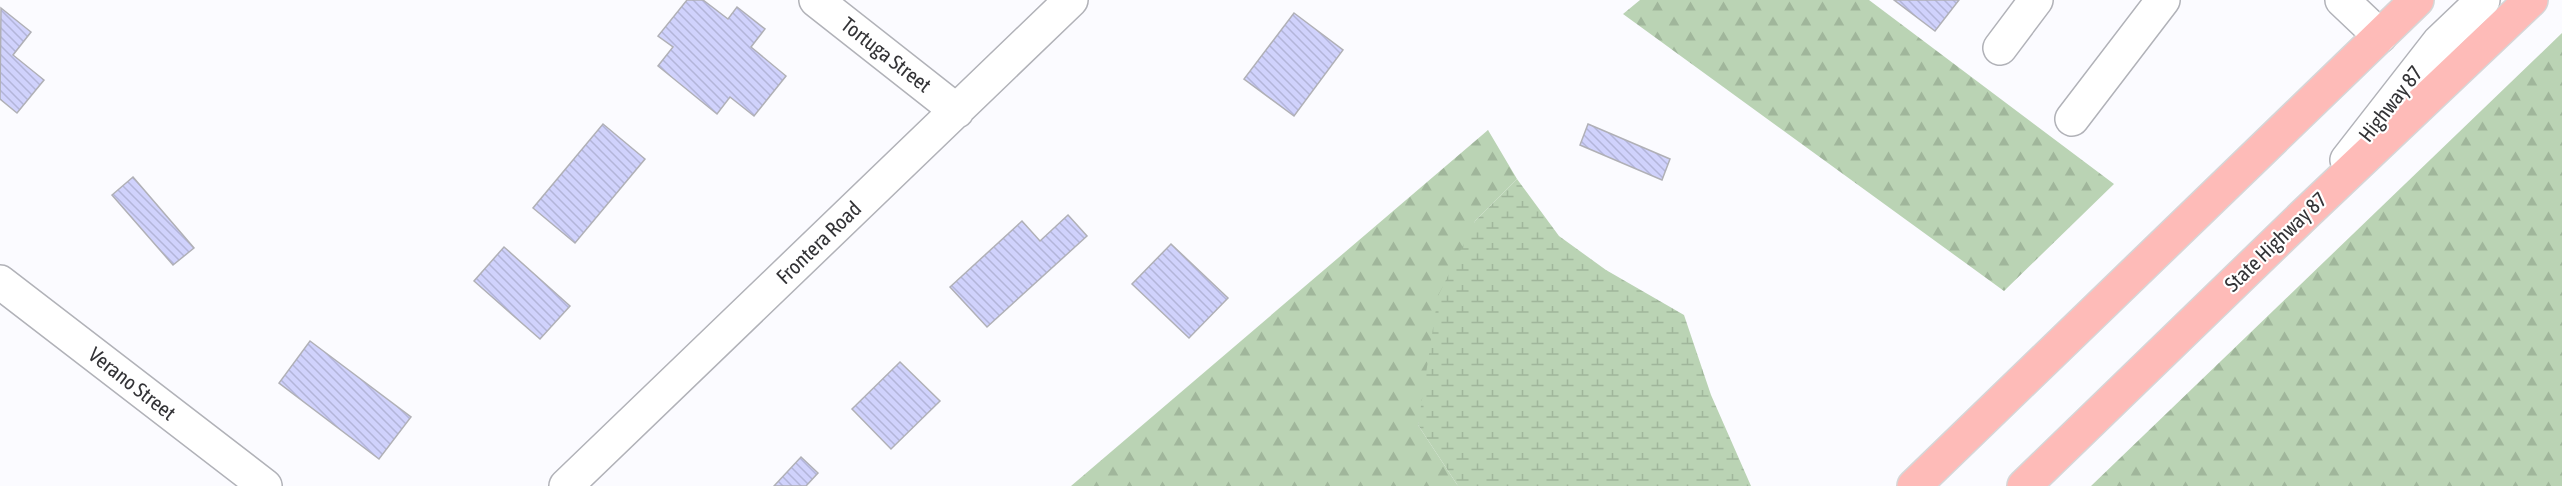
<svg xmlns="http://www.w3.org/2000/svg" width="2562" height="486" font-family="'Asap Condensed',sans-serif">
	<defs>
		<pattern id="forest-firs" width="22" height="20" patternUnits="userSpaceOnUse" patternTransform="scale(1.5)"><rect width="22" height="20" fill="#bad3b4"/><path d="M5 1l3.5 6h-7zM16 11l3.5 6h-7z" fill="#a0b69b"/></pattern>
		<pattern id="wetland-marsh" width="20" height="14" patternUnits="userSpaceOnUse" patternTransform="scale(1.5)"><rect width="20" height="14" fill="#bad3b4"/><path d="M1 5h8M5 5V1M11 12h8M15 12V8" fill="none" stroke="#a0b69b"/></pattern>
		<pattern id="building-back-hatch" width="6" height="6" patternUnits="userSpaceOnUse" patternTransform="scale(1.5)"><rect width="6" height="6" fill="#d0d2fc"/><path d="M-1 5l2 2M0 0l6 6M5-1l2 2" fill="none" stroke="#b3b5d9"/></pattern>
	</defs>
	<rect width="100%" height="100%" fill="#fbfbff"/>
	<path fill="url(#forest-firs)" d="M1640,0H1869L2114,184L2004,291L1623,14Z
		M2562,33V486H2091Z
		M1488,130L1517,179L1475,221L1418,425L1458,486H1071Z"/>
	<path fill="url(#wetland-marsh)" d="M1517,179L1559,236L1606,270L1684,315L1711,395L1751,486H1458L1418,425L1438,296L1475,221Z"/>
	<path fill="url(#building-back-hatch)" stroke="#b0b0b6" stroke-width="1.5" d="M687,0H703L728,19L737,7L765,29L751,47L786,76L754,116L730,97L717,114L658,66L673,47L658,36Z
		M1894,0H1959L1935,31Z
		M1,8L31,32L13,55L44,80L17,113L0,99Z
		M1294,13L1343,50L1294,116L1244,79Z
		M603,124L645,159L575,243L533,208Z
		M1588,124L1670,159L1662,180L1580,145Z
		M133,177L194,248L173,265L112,195Z
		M1068,215L1087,236L987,327L950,287L1022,221L1040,241Z
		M1171,244L1228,298L1189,338L1132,284Z
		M504,247L570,306L540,339L474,281Z
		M310,341L411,417L379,459L279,383Z
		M900,362L940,401L891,449L852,409Z
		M801,457L818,473L806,486H774Z"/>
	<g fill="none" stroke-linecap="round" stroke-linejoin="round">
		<defs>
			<path id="minor" d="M816,0L957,111
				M2342,0L2380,36
				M2000,48L2036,0
				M2072,119L2163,0
				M2347,160L2439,42L2483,0
				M0,282L265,486
				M566,486L1071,0"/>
			<path id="highway" d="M1914,486L2417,0
				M2024,486L2305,214L2531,0"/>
		</defs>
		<use href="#minor" stroke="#b1b2b8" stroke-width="36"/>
		<use href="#highway" stroke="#d6d6d7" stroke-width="36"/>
		<use href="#minor" stroke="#fff" stroke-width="33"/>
		<use href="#highway" stroke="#febbb8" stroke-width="33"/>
	</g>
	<g text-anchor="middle" stroke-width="4.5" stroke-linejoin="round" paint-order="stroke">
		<g font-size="21" fill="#333336" stroke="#fff">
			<text transform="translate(886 55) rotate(38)" y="7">Tortuga Street</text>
			<text transform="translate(2391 104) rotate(-52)" y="7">Highway 87</text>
			<text transform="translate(2276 242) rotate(-44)" y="7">State Highway 87</text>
			<text transform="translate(819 243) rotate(-44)" y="7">Frontera Road</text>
			<text transform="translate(132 384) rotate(38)" y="7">Verano Street</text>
		</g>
	</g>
</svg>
